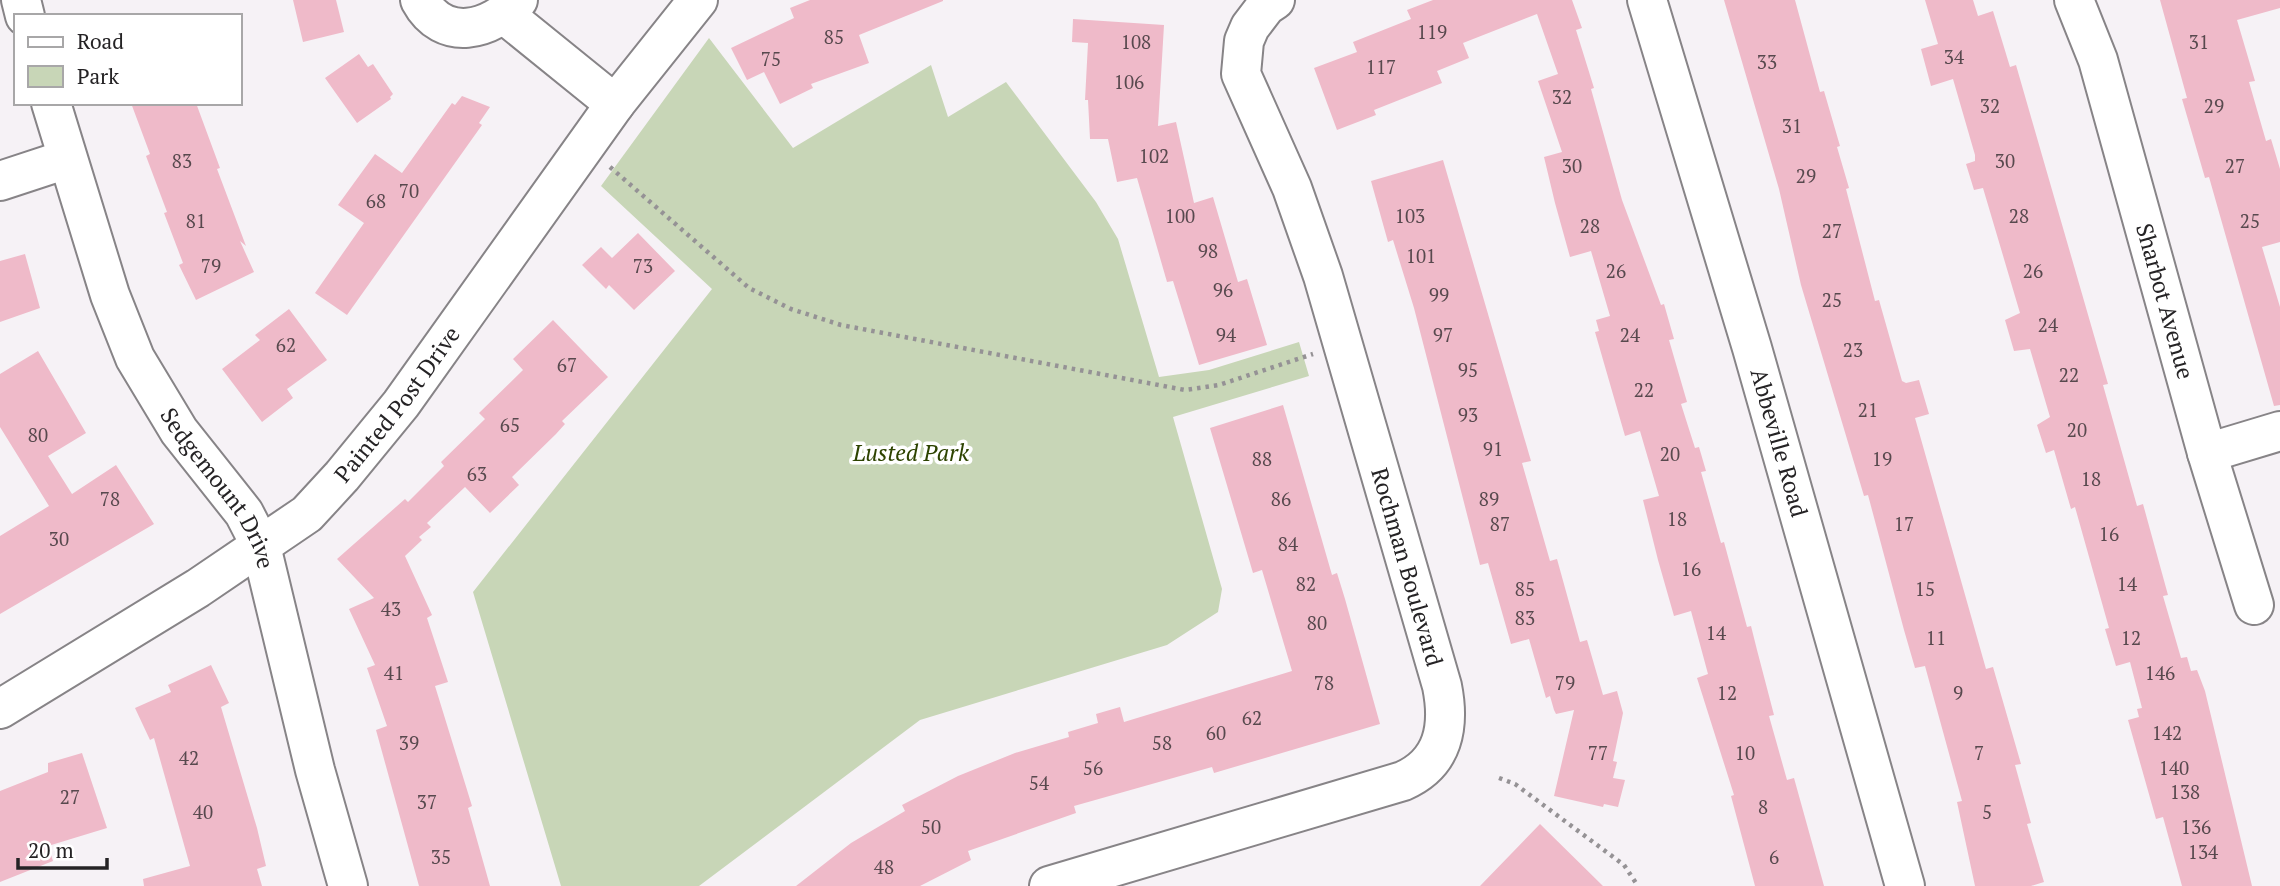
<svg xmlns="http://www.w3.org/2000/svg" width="2280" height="886" font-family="'PT Serif',serif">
	<rect width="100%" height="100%" fill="#f6f2f6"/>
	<path fill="#c8d6b7" d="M709,38L793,148L931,65L948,117L1006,82L1096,202L1118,239L1159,377L1209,370L1299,342L1309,376L1173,417L1222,589L1218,612L1167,645L920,720L699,886H561L473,592L712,289L601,186Z"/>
	<path fill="#efbac9" d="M293,0H336L344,32L303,42Z
		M810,0H943V1L859,35L869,63L811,84L813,88L780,104L764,72L747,80L731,48L794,18L790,8Z
		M1433,0H1572L1582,28L1576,30L1594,88L1591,89L1622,200L1661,305L1664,304L1674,339L1669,340L1687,402L1681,404L1695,448L1699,447L1706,471L1701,472L1721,543L1724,542L1747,627L1751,626L1757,650L1774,715L1769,716L1787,780L1794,778L1824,886H1755L1731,796L1734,795L1697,678L1708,674L1691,611L1674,616L1658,560L1643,500L1659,496L1640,431L1625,436L1595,332L1599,331L1596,320L1610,316L1591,251L1570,257L1555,203L1544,157L1562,152L1538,81L1558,74L1537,14L1463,43L1469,58L1437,71L1442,83L1374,110L1376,115L1337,130L1314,68L1357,52L1353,42L1411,19L1407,10Z
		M1724,0H1795L1820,92L1824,91L1840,146L1837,147L1849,188L1846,189L1875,301L1879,300L1902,381L1906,383L1919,380L1929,414L1915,418L1986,669L1993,667L2021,764L2015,765L2031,823L2027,824L2044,882L2031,886H1975L1957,802L1962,801L1925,666L1915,668L1904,630L1868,495L1864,496L1801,285L1779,189Z
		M1925,0H1973L1978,16L1993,11L2010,67L2016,65L2108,384L2103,385L2137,506L2143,504L2168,595L2163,596L2181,658L2187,657L2191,671L2197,670L2205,691L2252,886H2182L2163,817L2156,819L2128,720L2139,717L2137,709L2142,708L2130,662L2116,666L2105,629L2109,628L2075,507L2071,509L2054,450L2046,453L2037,425L2050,417L2030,349L2014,351L2005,320L2020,313L1983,188L1974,190L1966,164L1975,161V155L1953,79L1931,86L1921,49L1938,44Z
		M2160,0H2280V8L2237,20L2255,81L2249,82L2266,141L2271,139L2280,169V242L2262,247L2280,307V405L2274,406L2209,177L2205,178L2182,99L2187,98Z
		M1073,19L1164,25L1158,126L1176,122L1194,203L1213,197L1238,282L1247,279L1267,345L1199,365L1173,281L1167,282L1137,178L1117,182L1108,139H1090L1088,100H1085L1088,43L1072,42Z
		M359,54L368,67L373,64L393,94L390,97L391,99L357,123L325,78Z
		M462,96L490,107L479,123L482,125L347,315L315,293L364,223L338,205L375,154L402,173L452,103L455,105Z
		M131,103H196L220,168L217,169L246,246L240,241L254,272L196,300L179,265L183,263L164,213L167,212L146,156L150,154Z
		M1443,160L1531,461L1522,463L1550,561L1557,559L1580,642L1587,640L1603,695L1617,691L1623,713L1613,761L1617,762L1613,778L1625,780L1618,807L1604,804L1603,807L1554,796L1574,710L1556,714L1554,710L1550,696L1546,698L1529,639L1511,644L1488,563L1480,565L1414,308L1393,240L1388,242L1371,181Z
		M638,233L675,271L634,310L609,285L606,289L582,265L601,247L612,258Z
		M25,254L40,308L0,322V261Z
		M289,309L327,360L287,389L293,398L262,422L222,369L260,340L255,335Z
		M553,320L608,377L562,421L565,424L556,434L512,477L519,485L490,513L465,487L427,523L431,527L419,537L422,540L405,556L432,615L427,618L448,682L435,686L472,806L468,808L490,886H419L376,730L387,726L367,668L375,665L349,609L374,598L337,559L405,499L408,502L444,466L441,462L485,419L479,413L523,370L513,359Z
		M38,351L86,433L48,456L72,494L116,465L154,524L0,614V536L49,506L0,427V374Z
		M1283,405L1332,575L1337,573L1345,599L1380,724L1214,773L1212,767L1074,806L1076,813L968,851L971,860L920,886H796L851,843L905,811L902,805L958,776L1015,753L1069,737L1068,732L1098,723L1096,714L1120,707L1124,722L1292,671L1262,570L1253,573L1210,428Z
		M211,665L229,703L221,707L257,828L266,866L257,869L262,886H144L143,879L190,866L154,738L150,740L135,708L171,692L168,685Z
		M82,753L107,828L48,846L53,861L0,882V791L48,772V763Z
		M1540,824L1603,886H1480Z"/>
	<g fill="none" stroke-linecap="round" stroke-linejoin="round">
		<defs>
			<g id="minor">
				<path d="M21,0L25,16"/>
				<path d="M420,0C443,43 491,31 518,0"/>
				<path id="s1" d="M1647,0L1752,348L1905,886"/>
				<path id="s2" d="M2074,0L2098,60L2207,453L2254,605"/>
				<path d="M505,15L615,104"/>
				<path id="s3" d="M51,103L110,295L135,358L179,431L244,513L261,546L315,770L348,886"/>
				<path d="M0,181L67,159"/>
				<path d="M2207,453L2280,431"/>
				<path id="s4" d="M0,709L198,588L307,514L342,476L401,404L615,104L698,0"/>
				<path d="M1049,886L1403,781C1444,763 1450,726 1442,686L1323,276L1292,188L1241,74L1244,41L1250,27L1266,6L1275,0"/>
			</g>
		</defs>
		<use href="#minor" stroke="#878487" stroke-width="42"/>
		<path stroke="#959295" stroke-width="4.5" stroke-dasharray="3.5 5" stroke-linecap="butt" d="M610,167L749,288L791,309L841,325L1185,390L1219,385L1313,354
			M1499,778L1515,784L1624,865L1638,886"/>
		<use href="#minor" stroke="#fff" stroke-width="38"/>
	</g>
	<g text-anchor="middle" stroke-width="7" stroke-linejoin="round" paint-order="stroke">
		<g font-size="19" fill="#58494e">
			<text x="1432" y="39">119</text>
			<text x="834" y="44">85</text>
			<text x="1136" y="49">108</text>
			<text x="2199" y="49">31</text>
			<text x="1954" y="64">34</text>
			<text x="771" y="66">75</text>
			<text x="1767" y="69">33</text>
			<text x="1381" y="74">117</text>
			<text x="1129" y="89">106</text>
			<text x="1562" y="104">32</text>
			<text x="1990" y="113">32</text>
			<text x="2214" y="113">29</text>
			<text x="1792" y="133">31</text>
			<text x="1154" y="163">102</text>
			<text x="182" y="168">83</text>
			<text x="2005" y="168">30</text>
			<text x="1572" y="173">30</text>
			<text x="2235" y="173">27</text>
			<text x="1806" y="183">29</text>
			<text x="409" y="198">70</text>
			<text x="376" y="208">68</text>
			<text x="1180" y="223">100</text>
			<text x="1410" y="223">103</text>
			<text x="2019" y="223">28</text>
			<text x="196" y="228">81</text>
			<text x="2250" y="228">25</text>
			<text x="1590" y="233">28</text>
			<text x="1832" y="238">27</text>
			<text x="1208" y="258">98</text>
			<text x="1421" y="263">101</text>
			<text x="211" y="273">79</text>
			<text x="643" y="273">73</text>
			<text x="1616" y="278">26</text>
			<text x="2033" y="278">26</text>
			<text x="1223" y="297">96</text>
			<text x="1439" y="302">99</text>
			<text x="1832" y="307">25</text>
			<text x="2048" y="332">24</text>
			<text x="1226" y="342">94</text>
			<text x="1443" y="342">97</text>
			<text x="1630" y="342">24</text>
			<text x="286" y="352">62</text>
			<text x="1853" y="357">23</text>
			<text x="567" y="372">67</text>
			<text x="1468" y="377">95</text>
			<text x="2069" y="382">22</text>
			<text x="1644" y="397">22</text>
			<text x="1868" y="417">21</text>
			<text x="1468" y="422">93</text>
			<text x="510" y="432">65</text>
			<text x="2077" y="437">20</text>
			<text x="38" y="442">80</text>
			<text x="1493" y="456">91</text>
			<text x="1670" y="461">20</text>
			<text x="1262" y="466">88</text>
			<text x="1882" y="466">19</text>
			<text x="477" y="481">63</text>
			<text x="2091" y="486">18</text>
			<text x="110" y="506">78</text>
			<text x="1281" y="506">86</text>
			<text x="1489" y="506">89</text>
			<text x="1677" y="526">18</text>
			<text x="1500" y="531">87</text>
			<text x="1904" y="531">17</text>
			<text x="2109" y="541">16</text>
			<text x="59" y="546">30</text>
			<text x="1288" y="551">84</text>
			<text x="1691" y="576">16</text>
			<text x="1306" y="591">82</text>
			<text x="2127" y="591">14</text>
			<text x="1525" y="596">85</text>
			<text x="1925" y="596">15</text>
			<text x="391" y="616">43</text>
			<text x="1525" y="625">83</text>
			<text x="1317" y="630">80</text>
			<text x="1716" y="640">14</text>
			<text x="1936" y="645">11</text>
			<text x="2131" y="645">12</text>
			<text x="394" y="680">41</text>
			<text x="2160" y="680">146</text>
			<text x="1324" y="690">78</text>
			<text x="1565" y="690">79</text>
			<text x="1727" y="700">12</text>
			<text x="1958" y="700">9</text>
			<text x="1252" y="725">62</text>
			<text x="1216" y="740">60</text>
			<text x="2167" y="740">142</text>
			<text x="409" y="750">39</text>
			<text x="1162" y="750">58</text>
			<text x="1598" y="760">77</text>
			<text x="1745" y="760">10</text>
			<text x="1979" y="760">7</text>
			<text x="189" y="765">42</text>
			<text x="1093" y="775">56</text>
			<text x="2174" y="775">140</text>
			<text x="1039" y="790">54</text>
			<text x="2185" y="799">138</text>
			<text x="70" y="804">27</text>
			<text x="427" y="809">37</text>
			<text x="1763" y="814">8</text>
			<text x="203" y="819">40</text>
			<text x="1987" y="819">5</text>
			<text x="931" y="834">50</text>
			<text x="2196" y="834">136</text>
			<text x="2203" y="859">134</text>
			<text x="441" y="864">35</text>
			<text x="1774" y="864">6</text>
			<text x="884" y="874">48</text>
		</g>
		<g font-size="23" fill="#252325" stroke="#fff">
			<text dy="8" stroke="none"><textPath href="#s2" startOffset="315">Sharbot Avenue</textPath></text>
			<text dy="8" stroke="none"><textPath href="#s4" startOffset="506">Painted Post Drive</textPath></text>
			<text dy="8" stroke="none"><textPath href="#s1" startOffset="462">Abbeville Road</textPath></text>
			<text dy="8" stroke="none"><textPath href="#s3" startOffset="424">Sedgemount Drive</textPath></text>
			<text transform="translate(1407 567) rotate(74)" y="8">Rochman Boulevard</text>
		</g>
		<g font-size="23" font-style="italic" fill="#2d4300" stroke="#fff">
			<text x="911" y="461">Lusted Park</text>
		</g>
	</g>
	<rect x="14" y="14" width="228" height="91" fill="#ffffff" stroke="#a8a7a8" stroke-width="2"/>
	<rect x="28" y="37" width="35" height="10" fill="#ffffff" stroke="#a8a7a8" stroke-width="2"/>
	<text x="77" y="49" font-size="21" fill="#252325">Road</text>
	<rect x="28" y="66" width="35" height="21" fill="#c8d6b7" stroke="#a8a7a8" stroke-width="2"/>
	<text x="77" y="84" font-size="21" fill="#252325">Park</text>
	<path d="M18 858v10h89v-10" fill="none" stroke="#252325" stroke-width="3.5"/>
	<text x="28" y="858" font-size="21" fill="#252325" stroke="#ffffff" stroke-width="5" paint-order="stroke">20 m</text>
</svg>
